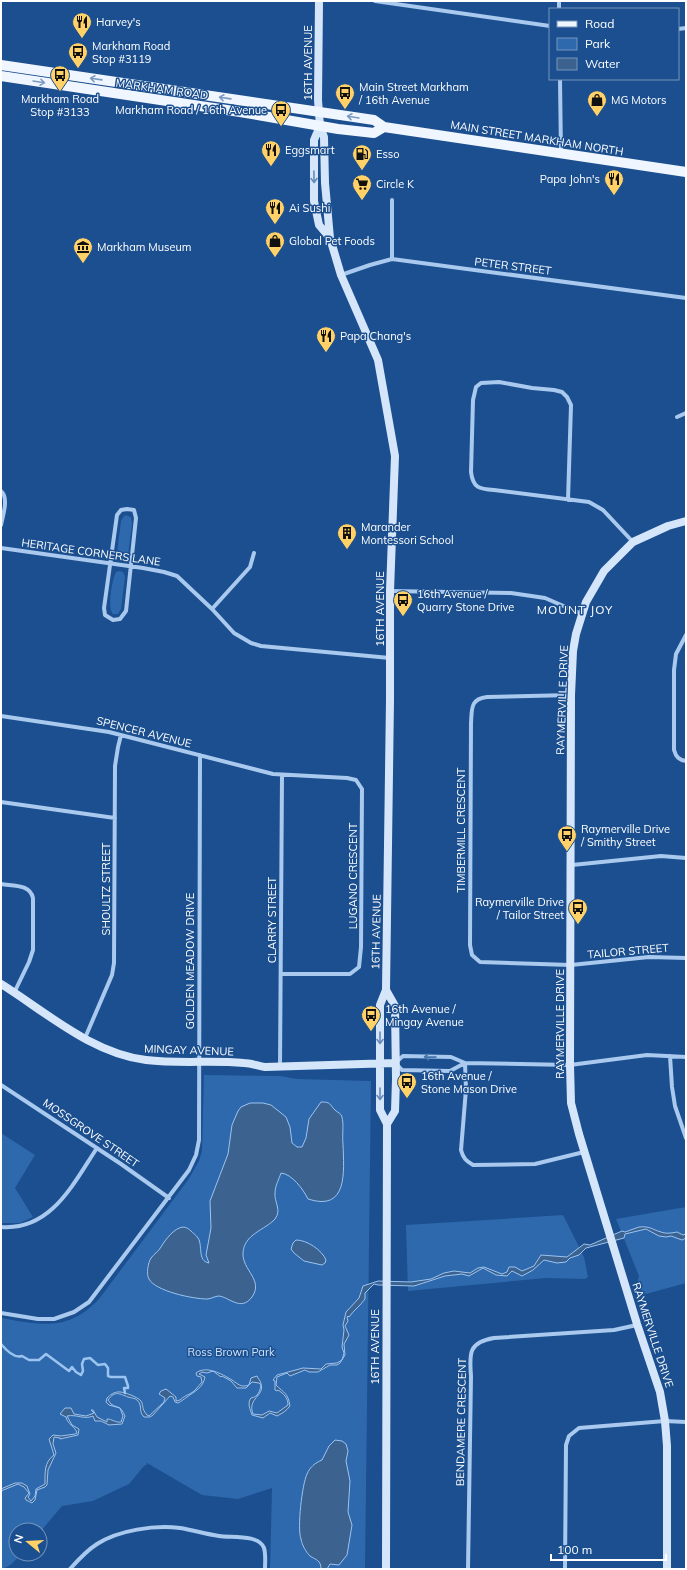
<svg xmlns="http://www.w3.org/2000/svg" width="687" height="1570" font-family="Mulish,sans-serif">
	<rect width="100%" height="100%" fill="#1b4f8f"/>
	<path fill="#2e69ad" d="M125,515L131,517L132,524L128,555C124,558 122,559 119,557L117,553L121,521Z
		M119,571L123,572L125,577L121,609L118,614H113C107,608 112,579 116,572Z
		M204,1075L280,1076L297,1079L371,1081L365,1569H270L272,1488L238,1499L202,1495L147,1463L146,1464H148L144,1466L129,1484L93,1501L62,1506L40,1532V1530H16V1554H21C16,1560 9,1568 1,1569V1318C41,1325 68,1332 99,1299L188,1180L199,1161L202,1151Z
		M1,1133L35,1155L15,1188L33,1217L20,1223H1Z
		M686,1207V1283L646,1294L636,1287L639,1276L616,1219Z
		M563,1215L584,1257L588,1277L585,1279L546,1278L408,1291L406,1225Z"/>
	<path fill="#3c6290" stroke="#9cc4f0" d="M321,1102C331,1102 329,1104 335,1110C338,1113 341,1113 342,1117C344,1124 342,1136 343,1144C344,1172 348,1212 308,1199C303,1189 292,1174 281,1173C279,1179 275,1186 275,1193C274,1202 282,1210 275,1219C265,1230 244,1234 243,1253C242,1270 264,1280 252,1297C241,1312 229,1297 219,1296C215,1296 211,1299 207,1299C193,1299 155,1291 149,1279C146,1274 148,1263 151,1258C154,1254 158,1252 161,1247C165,1240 174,1228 183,1227C186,1227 189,1229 191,1231C193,1233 196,1235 198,1238C203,1245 197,1261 209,1263L206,1255L211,1228L210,1201L228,1154L232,1125L238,1111L241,1107L250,1103H263L271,1105L286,1117L290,1127L292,1143L297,1147H302L306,1138L309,1119Z
		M639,1227C650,1226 651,1229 661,1232C666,1234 672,1233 677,1232L683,1235L686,1234V1238L682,1240L671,1236L666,1237L659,1236L646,1229L625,1234L624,1238L586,1248L579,1255L570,1258L566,1262L557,1263L544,1260L533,1270L522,1276L512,1271L507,1276L496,1275L483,1268L469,1276L462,1274L445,1276L414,1286L378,1285L374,1284L365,1293V1299C360,1306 354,1310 349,1317L348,1316L347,1317L348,1321L345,1326L349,1335L344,1344L345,1355L340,1363L337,1365H330L318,1372H309L305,1370L290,1376L287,1373L277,1377L276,1385C284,1393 288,1393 290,1406C286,1411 283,1413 277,1416L270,1413L263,1418L252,1415C250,1409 247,1403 251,1398C258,1397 260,1391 261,1385L259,1383L252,1382L246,1388H237L231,1381L222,1376L221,1377L213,1371L207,1373L202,1372L199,1374L205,1377C203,1388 195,1391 187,1397C184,1399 182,1401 178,1403L175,1402L173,1397L170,1396L153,1415L150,1417H144C138,1411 143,1405 137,1400C135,1398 131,1398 128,1397C120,1394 115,1390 108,1400L111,1404C119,1409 120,1405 125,1416L122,1424L109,1425L101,1421H95L93,1416C84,1420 77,1414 67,1416L72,1425L79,1429L78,1435L60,1439V1438L54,1437L53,1444L56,1453L48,1470L47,1485L45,1487L37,1490L35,1500L32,1503L26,1500L25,1498L29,1493L24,1487L18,1484L1,1491V1489L15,1483H22L27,1486L30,1494L28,1497L31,1501L35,1496L36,1489L45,1484C45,1473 44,1462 54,1455L49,1439L53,1435L61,1436L75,1434L77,1433C75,1426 67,1424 66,1417L60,1414L65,1408H71L74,1414L86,1416L94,1413L91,1410H93L97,1417L107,1422V1419C112,1419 116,1423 121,1422L123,1416L120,1408L109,1405L106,1402L107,1398C110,1395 114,1392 118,1392C122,1391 138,1397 141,1401C144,1406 141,1408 147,1415L149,1416L164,1402L165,1398L159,1394L161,1391L166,1389L176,1397V1401L180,1400C186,1394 191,1395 196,1389C198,1387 200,1384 202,1382L201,1377L197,1376L196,1373C206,1365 222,1374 232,1380C238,1384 241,1388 249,1385L251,1378L257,1376C258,1379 261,1381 261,1384C265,1396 247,1398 253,1414L262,1415L269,1411L277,1413L288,1405C288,1398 284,1394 278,1390L277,1391L275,1390V1381L273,1380L277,1375L303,1368L321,1369L326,1364L337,1363L342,1360L344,1353L342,1347L344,1330L343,1325L346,1312L359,1298L363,1286L378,1281L411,1282L431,1279L444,1273L454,1271L470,1273L478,1268L484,1267L502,1274L507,1272L509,1267H515L522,1271L534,1266L541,1255L567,1257L584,1244L590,1245L622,1231L625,1232Z
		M296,1240C307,1240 322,1250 326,1260L325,1263L322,1265L304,1261L294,1253L291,1249L293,1243Z
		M335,1440L342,1441L346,1444L348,1451L346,1461L350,1481L348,1512L352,1525L347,1555L339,1565L330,1564L327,1569H321C321,1560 316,1560 310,1556C306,1552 302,1545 301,1539C297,1528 302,1485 307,1474C310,1467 315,1463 322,1460L329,1446Z"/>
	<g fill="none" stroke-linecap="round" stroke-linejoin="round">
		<path stroke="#9cc4f0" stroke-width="2.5" d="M1,1344C6,1350 14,1359 22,1356L29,1360H39L46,1354L69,1371L72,1367L76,1372L81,1375L83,1371L82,1364L84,1359L90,1358L98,1365L105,1364L108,1368V1376L111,1377H125L128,1386V1388H124L125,1393"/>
		<path stroke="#a9c9ee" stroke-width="4" d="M375,1L550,26
			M559,1V9
			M678,29L686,28
			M560,79L561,154
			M392,259V200
			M341,275L370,265L392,259L686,298
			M677,417L686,413
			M1,491C9,498 3,515 1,525
			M568,500L571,405L567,397L562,392L554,390L532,388L499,382L481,383L476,387L473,400L471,472C473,488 479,489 494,490L589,502L603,510L633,542
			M127,509L134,510L136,518L126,611L120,619L113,620L105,615L104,608L117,515L121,510Z
			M1,548L143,568L164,572L177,576L212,609L234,633L251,643L261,646L390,658
			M390,591L511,593L545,598L582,614
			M212,609L250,567L254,553
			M686,635L676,654L674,670V750C676,757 679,760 686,761
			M571,695L487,697C470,699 472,709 471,723L470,945L472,955L480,962L571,965L649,957L686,958
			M1,716L109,732L273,774L347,778L356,780L362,789L361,947L359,967L350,974H281
			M1,802L115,818
			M572,865L661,856L686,858
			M1,884C13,886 30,884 33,898V950L29,962L14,993
			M85,1038L112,975L114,963L115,766L118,747L121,735
			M670,1056L672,1087L675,1106L686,1138
			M465,1063L450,1071L402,1070L395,1063L403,1056L451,1057L465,1063L570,1065L647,1055L686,1057
			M465,1063L466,1089L461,1150C463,1158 466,1161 473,1165L535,1164L584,1152
			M280,1066L282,775
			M1,1085L121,1164L169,1198
			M1,1227C51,1231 73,1184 97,1148
			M1,1313L38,1319H54L74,1312L89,1302L189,1170L196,1155L199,1140L200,755
			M70,1569C78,1560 86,1551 97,1544C119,1530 154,1525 180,1528C193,1530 205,1534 219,1536C231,1538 259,1534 264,1548C266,1554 265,1563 265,1569
			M468,1569L471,1376C469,1353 469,1342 494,1338L614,1330L637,1325
			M565,1569L566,1445L569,1436L579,1428L665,1421L686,1422"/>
		<path stroke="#d6e6fa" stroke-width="8" d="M319,1L318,100L320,126L324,137L325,183L330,238L341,275L378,360L395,456L390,591V700L386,990L380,1005V1110L387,1124L386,1569
			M320,126L314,140V201L319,225L330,238
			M1,984C46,1012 91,1053 146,1060C179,1064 211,1060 244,1063C251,1063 258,1066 265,1067L395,1063
			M386,990L395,1006L396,1079L395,1111L387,1124
			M667,1569V1446L665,1421L660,1392L637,1324L579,1134L571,1103L570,1065L571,695L573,651L576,634L586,602L604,571L633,542L668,526L686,521"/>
		<path stroke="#f0f6ff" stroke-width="10" d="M1,65L374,120L384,127L686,172
			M1,76L240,112L338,129L374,133L384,127"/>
	</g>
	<defs><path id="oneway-shaft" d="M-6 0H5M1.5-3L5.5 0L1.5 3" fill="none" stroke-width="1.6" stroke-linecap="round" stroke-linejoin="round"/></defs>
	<g stroke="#7b9ac1">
		<use href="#oneway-shaft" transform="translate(96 79) rotate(-172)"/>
		<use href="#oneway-shaft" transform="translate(39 82) rotate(9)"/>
		<use href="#oneway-shaft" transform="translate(225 98) rotate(-172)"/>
		<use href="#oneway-shaft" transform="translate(353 117) rotate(-171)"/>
	</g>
	<g stroke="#668bba">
		<use href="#oneway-shaft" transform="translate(314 177) rotate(89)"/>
		<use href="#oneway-shaft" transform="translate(380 1038) rotate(90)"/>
		<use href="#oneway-shaft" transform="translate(380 1094) rotate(90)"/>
	</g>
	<use stroke="#4674ac" href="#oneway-shaft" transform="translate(430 1057) rotate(-179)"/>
	<defs>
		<symbol id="restaurant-pin" viewBox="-11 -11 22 30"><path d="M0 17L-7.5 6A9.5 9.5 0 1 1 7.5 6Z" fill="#ffd166" stroke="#1b4f8f"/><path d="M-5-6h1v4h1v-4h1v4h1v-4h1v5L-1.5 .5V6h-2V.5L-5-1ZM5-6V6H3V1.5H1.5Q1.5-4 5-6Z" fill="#111"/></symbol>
		<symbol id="bus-pin" viewBox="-11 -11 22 30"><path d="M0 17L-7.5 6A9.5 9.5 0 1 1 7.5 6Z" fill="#ffd166" stroke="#1b4f8f"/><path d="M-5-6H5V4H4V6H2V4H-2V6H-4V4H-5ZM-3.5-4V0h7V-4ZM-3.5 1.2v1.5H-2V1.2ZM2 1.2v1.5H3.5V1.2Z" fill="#111"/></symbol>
		<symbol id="shop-pin" viewBox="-11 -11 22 30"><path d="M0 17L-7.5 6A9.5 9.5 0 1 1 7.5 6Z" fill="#ffd166" stroke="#1b4f8f"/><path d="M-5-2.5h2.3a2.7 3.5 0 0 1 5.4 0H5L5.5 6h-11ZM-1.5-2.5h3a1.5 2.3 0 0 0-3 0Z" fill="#111"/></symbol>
		<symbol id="fuel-pin" viewBox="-11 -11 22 30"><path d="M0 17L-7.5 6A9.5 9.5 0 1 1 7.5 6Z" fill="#ffd166" stroke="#1b4f8f"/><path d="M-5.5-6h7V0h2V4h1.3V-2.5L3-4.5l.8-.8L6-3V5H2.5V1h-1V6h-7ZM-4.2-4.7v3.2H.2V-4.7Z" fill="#111"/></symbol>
		<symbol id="supermarket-pin" viewBox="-11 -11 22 30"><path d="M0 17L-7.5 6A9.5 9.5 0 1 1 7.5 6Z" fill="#ffd166" stroke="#1b4f8f"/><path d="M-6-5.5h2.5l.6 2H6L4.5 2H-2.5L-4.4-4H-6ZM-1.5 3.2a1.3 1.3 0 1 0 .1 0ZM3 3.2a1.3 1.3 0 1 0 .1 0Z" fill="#111"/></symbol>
		<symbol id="museum-pin" viewBox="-11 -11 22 30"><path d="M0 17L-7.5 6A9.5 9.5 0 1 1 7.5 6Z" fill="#ffd166" stroke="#1b4f8f"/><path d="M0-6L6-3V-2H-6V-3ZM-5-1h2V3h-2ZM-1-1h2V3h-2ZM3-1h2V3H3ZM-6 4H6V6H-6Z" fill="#111"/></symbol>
		<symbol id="building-pin" viewBox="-11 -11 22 30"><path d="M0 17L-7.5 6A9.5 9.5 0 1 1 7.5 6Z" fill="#ffd166" stroke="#1b4f8f"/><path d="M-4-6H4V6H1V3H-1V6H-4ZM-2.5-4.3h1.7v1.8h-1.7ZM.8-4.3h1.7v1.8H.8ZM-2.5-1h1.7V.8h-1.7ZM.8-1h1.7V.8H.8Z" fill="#111"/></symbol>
	</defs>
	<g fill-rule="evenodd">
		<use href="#restaurant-pin" x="71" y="11" width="22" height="30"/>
		<use href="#bus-pin" x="67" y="41" width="22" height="30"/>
		<use href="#bus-pin" x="49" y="64" width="22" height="30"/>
		<use href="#bus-pin" x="334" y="82" width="22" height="30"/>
		<use href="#shop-pin" x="586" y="89" width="22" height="30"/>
		<use href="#bus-pin" x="270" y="99" width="22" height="30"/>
		<use href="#restaurant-pin" x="260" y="139" width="22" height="30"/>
		<use href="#fuel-pin" x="351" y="143" width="22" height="30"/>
		<use href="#restaurant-pin" x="603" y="168" width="22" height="30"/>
		<use href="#supermarket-pin" x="351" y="173" width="22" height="30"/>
		<use href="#restaurant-pin" x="264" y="197" width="22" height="30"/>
		<use href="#shop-pin" x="264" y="230" width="22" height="30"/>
		<use href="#museum-pin" x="72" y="236" width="22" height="30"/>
		<use href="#restaurant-pin" x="315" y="325" width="22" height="30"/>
		<use href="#building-pin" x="336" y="522" width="22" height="30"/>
		<use href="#bus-pin" x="392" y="589" width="22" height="30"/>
		<use href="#bus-pin" x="556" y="824" width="22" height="30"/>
		<use href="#bus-pin" x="567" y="897" width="22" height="30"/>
		<use href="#bus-pin" x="360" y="1004" width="22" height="30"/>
		<use href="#bus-pin" x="396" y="1071" width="22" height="30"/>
	</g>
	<g text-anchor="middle" stroke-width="3" stroke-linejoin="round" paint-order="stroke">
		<g font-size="11" fill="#fff" stroke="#1b4f8f" text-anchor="start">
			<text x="96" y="26">Harvey's</text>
			<text x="92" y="50">Markham Road<tspan x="92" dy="13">Stop #3119</tspan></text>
			<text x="359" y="91">Main Street Markham<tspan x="359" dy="13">/ 16th Avenue</tspan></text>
			<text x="60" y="103" text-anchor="middle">Markham Road<tspan x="60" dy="13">Stop #3133</tspan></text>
			<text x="611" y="104">MG Motors</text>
			<text x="267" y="114" text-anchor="end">Markham Road / 16th Avenue</text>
			<text x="285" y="154">Eggsmart</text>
			<text x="376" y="158">Esso</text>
			<text x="600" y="183" text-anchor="end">Papa John's</text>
			<text x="376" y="188">Circle K</text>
			<text x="289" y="212">Ai Sushi</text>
			<text x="289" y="245">Global Pet Foods</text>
			<text x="97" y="251">Markham Museum</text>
			<text x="340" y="340">Papa Chang's</text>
			<text x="361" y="531">Marander<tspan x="361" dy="13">Montessori School</tspan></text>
			<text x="417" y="598">16th Avenue /<tspan x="417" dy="13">Quarry Stone Drive</tspan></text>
			<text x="581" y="833">Raymerville Drive<tspan x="581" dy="13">/ Smithy Street</tspan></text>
			<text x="564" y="906" text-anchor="end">Raymerville Drive<tspan x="564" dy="13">/ Tailor Street</tspan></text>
			<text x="385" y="1013">16th Avenue /<tspan x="385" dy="13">Mingay Avenue</tspan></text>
			<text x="421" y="1080">16th Avenue /<tspan x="421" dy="13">Stone Mason Drive</tspan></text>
		</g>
		<g font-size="11" fill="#fff" stroke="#1b4f8f">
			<text transform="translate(308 63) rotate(-90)" y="4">16TH AVENUE</text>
			<text transform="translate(162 89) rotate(8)" y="4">MARKHAM ROAD</text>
			<text transform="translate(537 138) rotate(9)" y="4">MAIN STREET MARKHAM NORTH</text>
			<text transform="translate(513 266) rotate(7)" y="4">PETER STREET</text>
			<text transform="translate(91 552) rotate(8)" y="4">HERITAGE CORNERS LANE</text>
			<text transform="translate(380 609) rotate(-90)" y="4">16TH AVENUE</text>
			<text transform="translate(562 700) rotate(-88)" y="4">RAYMERVILLE DRIVE</text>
			<text transform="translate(144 732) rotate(14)" y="4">SPENCER AVENUE</text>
			<text transform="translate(461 830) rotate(-90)" y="4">TIMBERMILL CRESCENT</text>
			<text transform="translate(353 876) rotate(-90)" y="4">LUGANO CRESCENT</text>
			<text transform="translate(106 889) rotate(-90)" y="4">SHOULTZ STREET</text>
			<text transform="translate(272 920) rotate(-90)" y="4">CLARRY STREET</text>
			<text transform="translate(376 932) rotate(-89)" y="4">16TH AVENUE</text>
			<text transform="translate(628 951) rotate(-5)" y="4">TAILOR STREET</text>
			<text transform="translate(190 961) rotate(-90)" y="4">GOLDEN MEADOW DRIVE</text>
			<text transform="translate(560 1024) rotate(-90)" y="4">RAYMERVILLE DRIVE</text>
			<text transform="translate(189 1050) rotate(2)" y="4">MINGAY AVENUE</text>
			<text transform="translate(91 1133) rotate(34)" y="4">MOSSGROVE STREET</text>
			<text transform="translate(653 1335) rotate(72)" y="4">RAYMERVILLE DRIVE</text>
			<text transform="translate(375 1347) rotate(-90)" y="4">16TH AVENUE</text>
			<text transform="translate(461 1422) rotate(-89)" y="4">BENDAMERE CRESCENT</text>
		</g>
		<g font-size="11" fill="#cfe3fa" stroke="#1b4f8f">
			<text x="231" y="1356">Ross Brown Park</text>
		</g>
		<g font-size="12" letter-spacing="1" fill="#fff" stroke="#1b4f8f">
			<text x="575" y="614">MOUNT JOY</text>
		</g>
	</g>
	<rect width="687" height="1570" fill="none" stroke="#ffffff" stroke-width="4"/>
	<rect x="549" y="8" width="130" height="72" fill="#1b4f8f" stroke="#7695bc"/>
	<rect x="557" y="21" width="20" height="6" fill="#f0f6ff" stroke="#7695bc"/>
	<text x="585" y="28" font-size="12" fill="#ffffff">Road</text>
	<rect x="557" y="38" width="20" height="12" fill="#2e69ad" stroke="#7695bc"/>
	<text x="585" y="48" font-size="12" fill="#ffffff">Park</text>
	<rect x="557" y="58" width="20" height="12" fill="#3c6290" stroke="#7695bc"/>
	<text x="585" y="68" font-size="12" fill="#ffffff">Water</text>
	<g transform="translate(28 1542) rotate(288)"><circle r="19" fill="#1b4f8f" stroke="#7695bc"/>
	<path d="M0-3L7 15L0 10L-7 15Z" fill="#ffd166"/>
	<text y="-6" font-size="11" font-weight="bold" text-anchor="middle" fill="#ffffff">N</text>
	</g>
	<path d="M551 1554v6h115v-6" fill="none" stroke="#ffffff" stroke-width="2"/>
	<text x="557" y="1554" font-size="12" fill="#ffffff" stroke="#1b4f8f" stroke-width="3" paint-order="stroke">100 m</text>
</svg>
